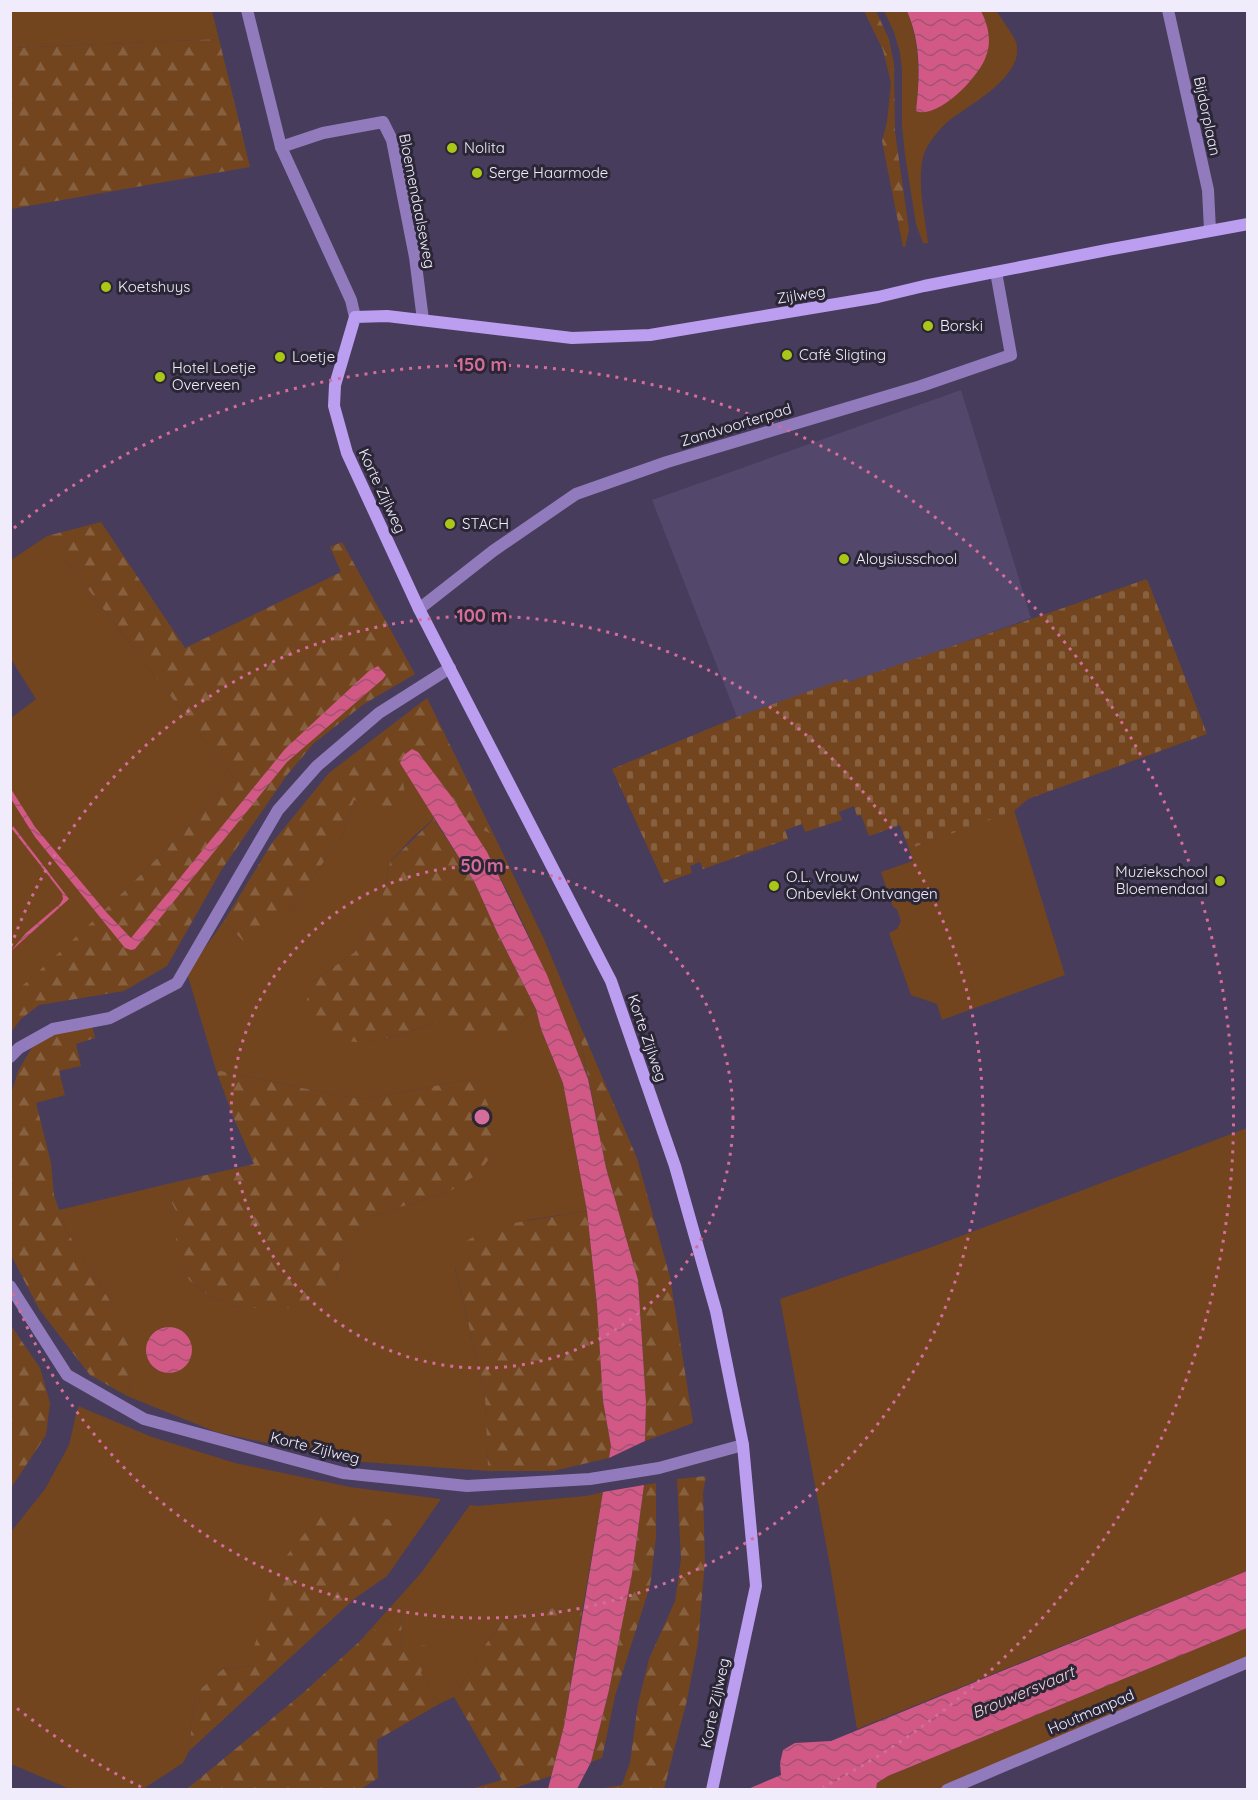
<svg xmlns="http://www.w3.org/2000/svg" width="1258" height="1800" font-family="Quicksand,sans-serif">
	<defs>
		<pattern id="forest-firs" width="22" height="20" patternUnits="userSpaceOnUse" patternTransform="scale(1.5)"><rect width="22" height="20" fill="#72451e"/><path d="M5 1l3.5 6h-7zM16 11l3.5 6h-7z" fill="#876040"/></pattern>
		<pattern id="cemetery-stones" width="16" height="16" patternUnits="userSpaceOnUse" patternTransform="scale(1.5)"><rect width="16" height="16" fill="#72451e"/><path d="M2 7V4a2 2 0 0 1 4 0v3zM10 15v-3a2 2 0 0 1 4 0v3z" fill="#876040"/></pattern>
		<pattern id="water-waves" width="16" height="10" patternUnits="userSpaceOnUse" patternTransform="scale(1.5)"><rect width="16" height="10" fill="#d25986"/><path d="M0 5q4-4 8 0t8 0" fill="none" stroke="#a25372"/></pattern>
	</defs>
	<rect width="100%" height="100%" fill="#473c5c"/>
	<path fill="#54476c" d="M961,390L1031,618L897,666L848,682L847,679L737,717L652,500Z"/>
	<path fill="#72451e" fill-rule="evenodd" d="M10,11H212L219,39L11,48Z
		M884,11H907C920,43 920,76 916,111C948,94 986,84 986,43C987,30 986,22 981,11H996C1000,16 1015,38 1016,42C1026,75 972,103 951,119C943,125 933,137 927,147C914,171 925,216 928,243H923L916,224L905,155L902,125V70L900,53L894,32Z
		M47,536L233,777C164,856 88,927 11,997L10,719L36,699L11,659V560Z
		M400,763L441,812L412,838L390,862L382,898L355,952L312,982L365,1043L400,1035L441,1021L511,1031L536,1009L541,1029L563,1083L587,1211L528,1220L455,1268L485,1395L488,1471L349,1461L216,1432L127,1396L134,1372L115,1309L66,1230L59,1210L163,1185L178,1215L180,1266L190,1281L211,1297L240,1308H312L336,1281L343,1254L355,1233L372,1216L448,1192L466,1080L366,1099L341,1096L216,1070L187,973L224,921L243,941L280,925L343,834L354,800ZM163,1328H176L187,1335L156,1370L148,1360L146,1347Z
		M1014,810L1065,975L942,1020L937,1004L911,995L889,933L897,929L901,921L897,909L893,907L881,872L913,861L909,849Z
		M469,824L494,835L544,939L576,1016L588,1079C554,992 519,903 469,824Z
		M1247,1128V1571L857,1729L829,1560L780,1299L929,1248Z
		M78,1406L152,1437L235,1463L350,1487L441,1499L387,1576L397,1522L257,1639L248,1666L223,1669L195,1694L189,1751L183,1763L143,1789H70L11,1764L10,1533L45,1489L69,1445Z
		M603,1492L582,1612L557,1608L533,1610L503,1621L481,1651L454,1697L439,1704L421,1673L401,1650L402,1608L359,1642L421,1573L470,1505L477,1506L586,1496Z
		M1247,1628V1666L943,1789L876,1790L877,1783L888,1776Z"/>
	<path fill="url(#forest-firs)" d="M864,11H876L889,39L894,64L895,132L909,230L905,247H903L882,141L887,122L891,83L883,50Z
		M219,39L250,167L11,209V48Z
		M101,522L185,648L341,572L330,547L342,542L415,674L364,704L314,743L287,775L222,869L167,966L124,991L39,1005L21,1019L11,1032L10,997C88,927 164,856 233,777L47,536Z
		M427,698L494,835L441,812L413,750L400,763L408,813L354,800L343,834L280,925L258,939L243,941L224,921L272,843L329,773Z
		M434,819L475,883L496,930L536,1009L511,1031L484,1035L448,1031L441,1021L400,1035L365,1043L327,1039L311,1020L307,1000L312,982L355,952L382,898L390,862Z
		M576,1016L637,1158L670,1277L693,1423L645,1441L646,1403L638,1280L606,1168Z
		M91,1021L95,1038L76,1044L81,1066L59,1071L65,1095L36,1103L51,1163L54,1195L66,1230L115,1309L132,1341L134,1372L127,1396L90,1375L39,1309L11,1255L10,1098L18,1071L31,1049L45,1036Z
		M216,1070L341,1096L366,1099L466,1080L480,1087L491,1111L493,1142L488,1160L478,1174L448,1192L372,1216L355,1233L343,1254L336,1281L325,1301L312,1308H240L211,1297L190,1281L180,1266L175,1251L178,1215L163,1185L254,1164L234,1119Z
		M587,1211L597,1305L603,1401L611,1446L609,1458L553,1471H488L485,1395L455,1267L463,1243L490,1227Z
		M10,1324L40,1368L50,1403L46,1435L11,1488Z
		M706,1476L703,1493L705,1561L698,1643L687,1700L664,1789H598L622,1785L630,1762L638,1704L649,1659L675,1601L681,1559L677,1479Z
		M656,1483V1537L650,1586L615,1696L602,1758L591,1762L609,1690L632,1574L644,1485Z
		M354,1511L398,1522L387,1576L354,1599L189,1751L195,1694L223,1669L248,1666L280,1564L320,1514Z
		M402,1608L401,1650L429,1644L421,1673L439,1704L377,1740L378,1778L361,1789H187L303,1693L359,1642Z
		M557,1608L582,1612L564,1726L551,1776L512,1789H471L502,1780L454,1697L481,1651L503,1621L533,1610Z"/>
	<path fill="url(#cemetery-stones)" d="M1147,579L1207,734L1028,799L1014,811L909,849L900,825L869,836L861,815L857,816L854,806L839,812L842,820L805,832L802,824L785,830L788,839L703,869L700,862L690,866L692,873L664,883L612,769L737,717L835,682L847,679L848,682Z"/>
	<path fill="url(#water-waves)" d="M907,11H981C988,25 992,41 986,56C980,76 938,120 916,111C920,76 921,43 907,11Z
		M378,666L386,675L383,679L287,762L135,949L131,950L125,948L35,837L11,799V789L35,827L107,913L131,938L285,749L369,671Z
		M412,749L418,752L451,796L487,852L547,975L588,1079L606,1168L638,1280L646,1403L645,1441L609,1458L611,1446L603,1401L597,1305L587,1211L563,1083L541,1029L536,1009L496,930L475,883L400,763L404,755Z
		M13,826L69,899L11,951L26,933L60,904L63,899L62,893L12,829Z
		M146 1350a23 23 0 1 1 46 0a23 23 0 1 1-46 0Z
		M644,1485L632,1574L609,1690L591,1762L577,1789H548L564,1726L603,1492Z
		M1247,1571V1628L888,1776L877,1783L876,1789H748L781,1775L780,1763L783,1750L795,1743L831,1741Z"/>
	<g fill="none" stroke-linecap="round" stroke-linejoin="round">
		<path stroke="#917bbc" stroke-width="12" d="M10,1057L19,1048L53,1029L110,1018L177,983L278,810L317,766L379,713L450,668
			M10,1286L67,1375L144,1419L343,1473L467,1486L590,1479L659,1468L743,1445"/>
		<path stroke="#917bbc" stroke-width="12" d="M1168,10L1208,190L1210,230
			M281,147L323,133L383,122L392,140L415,257L423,320
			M419,609L493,551L576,494L667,462L921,386L1011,355L996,272
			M947,1790L1248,1662"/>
		<path stroke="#917bbc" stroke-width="12" d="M247,10L281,147L351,300L355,317"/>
		<path stroke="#bb9ef0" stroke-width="12" d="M712,1790L756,1586L743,1445L716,1311L675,1166L611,981L419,609L347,453L334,406L335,385L355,317L387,316L572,338L650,335L878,297L924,286L1107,250L1248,224"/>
	</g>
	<g fill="none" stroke="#d56d9b" stroke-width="3" stroke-dasharray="3 6">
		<circle cx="482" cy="1117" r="251"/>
		<path d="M11 946A501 501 0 1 1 11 1288"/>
		<path d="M141 1787A752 752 0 0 1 14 1706M14 528A752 752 0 1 1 823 1787"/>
	</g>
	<g fill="#aac717" stroke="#2b2635" stroke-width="2">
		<circle cx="452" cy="148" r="6"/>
		<circle cx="477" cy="173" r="6"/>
		<circle cx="106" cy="287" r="6"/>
		<circle cx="928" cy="326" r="6"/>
		<circle cx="787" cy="355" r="6"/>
		<circle cx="280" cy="357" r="6"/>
		<circle cx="160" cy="377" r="6"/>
		<circle cx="450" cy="524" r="6"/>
		<circle cx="844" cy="559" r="6"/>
		<circle cx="1220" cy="881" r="6"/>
		<circle cx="774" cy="886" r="6"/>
	</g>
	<g text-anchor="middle" stroke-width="6" stroke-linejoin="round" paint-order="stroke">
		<g font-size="15" fill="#f1ecfc" stroke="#2b2635">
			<text transform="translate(1207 116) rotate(78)" y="5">Bijdorplaan</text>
			<text transform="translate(417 201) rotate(79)" y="5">Bloemendaalseweg</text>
			<text transform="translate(801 295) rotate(-9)" y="5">Zijlweg</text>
			<text transform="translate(736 425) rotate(-17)" y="5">Zandvoorterpad</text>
			<text transform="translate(382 491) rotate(65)" y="5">Korte Zijlweg</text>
			<text transform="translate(647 1038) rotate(71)" y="5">Korte Zijlweg</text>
			<text transform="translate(315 1448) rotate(14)" y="5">Korte Zijlweg</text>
			<text transform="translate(715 1703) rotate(-78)" y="5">Korte Zijlweg</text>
			<text transform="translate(1091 1712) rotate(-23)" y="5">Houtmanpad</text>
		</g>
		<g font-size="15" fill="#f1ecfc" stroke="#2b2635" text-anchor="start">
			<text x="464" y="153">Nolita</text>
			<text x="489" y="178">Serge Haarmode</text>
			<text x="118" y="292">Koetshuys</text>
			<text x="940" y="331">Borski</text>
			<text x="799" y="360">Café Sligting</text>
			<text x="292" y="362">Loetje</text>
			<text x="172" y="373">Hotel Loetje<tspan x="172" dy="17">Overveen</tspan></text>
			<text x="462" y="529">STACH</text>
			<text x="856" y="564">Aloysiusschool</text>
			<text x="1208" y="877" text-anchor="end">Muziekschool<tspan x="1208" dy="17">Bloemendaal</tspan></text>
			<text x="786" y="882">O.L. Vrouw<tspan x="786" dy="17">Onbevlekt Ontvangen</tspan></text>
		</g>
		<g font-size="16" font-style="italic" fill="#f1d0d9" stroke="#2b2635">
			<text transform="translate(1023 1692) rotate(-23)" y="6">Brouwersvaart</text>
		</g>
	</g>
	<circle cx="482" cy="1117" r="9" fill="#d56d9b" stroke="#2b2635" stroke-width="3"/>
	<g font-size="18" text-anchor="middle" font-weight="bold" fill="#d56d9b" stroke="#2b2635" stroke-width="6" stroke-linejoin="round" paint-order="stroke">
		<text x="482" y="371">150 m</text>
		<text x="482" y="622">100 m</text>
		<text x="482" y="872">50 m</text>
	</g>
	<rect width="1258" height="1800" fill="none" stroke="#f1ecfc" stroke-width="24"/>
</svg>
